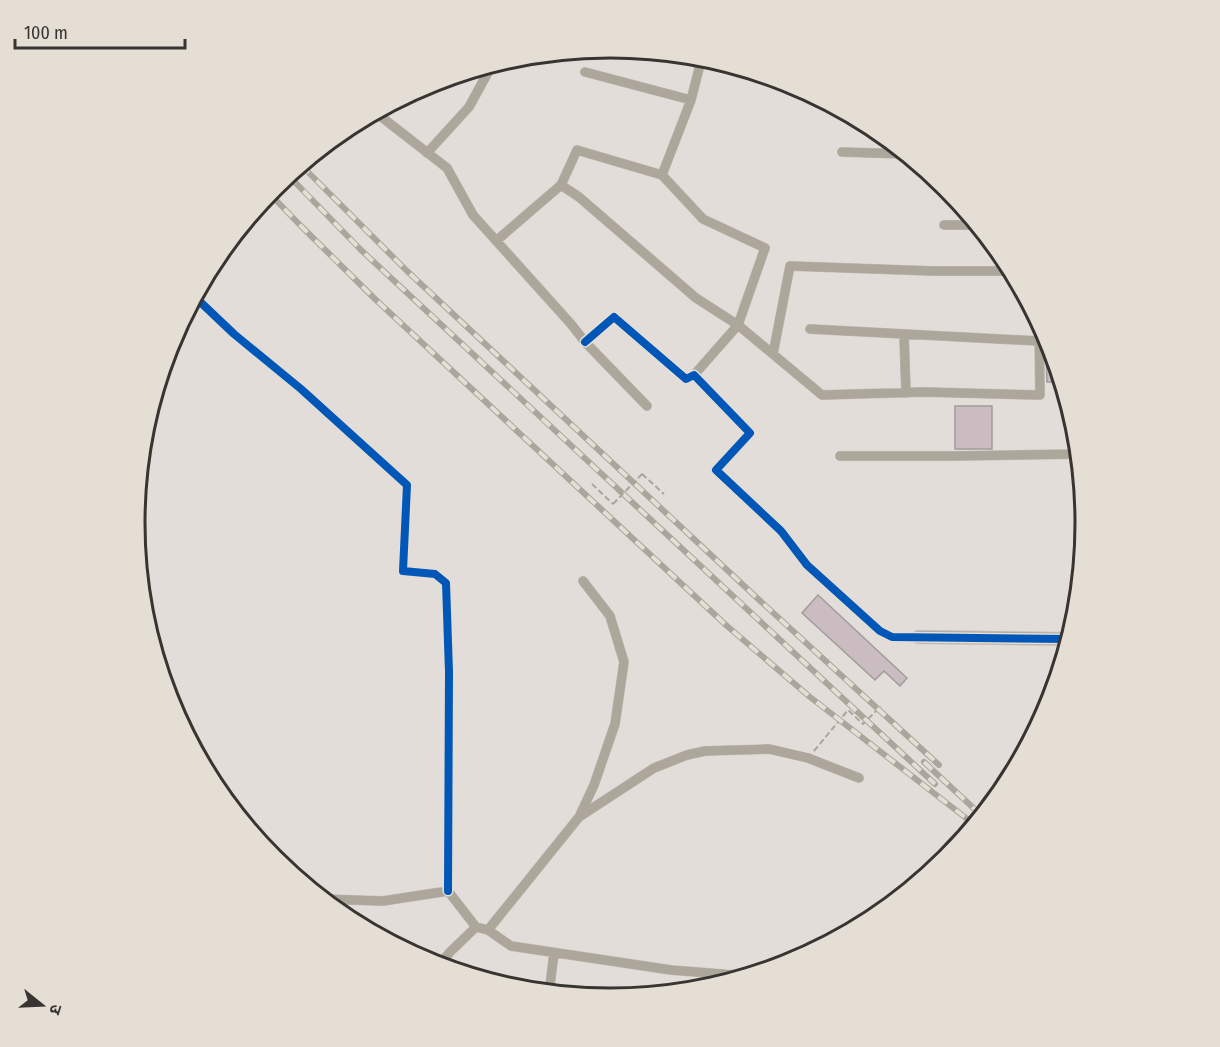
<svg xmlns="http://www.w3.org/2000/svg" width="1220" height="1047" font-family="'Fira Sans Condensed','Noto Sans Devanagari',sans-serif">
	<rect width="100%" height="100%" fill="#e2ddd8"/>
	<path fill="#cabcc1" stroke="#a09c9b" stroke-width="1.5" d="M1046,352H1052L1062,382H1047Z
		M955,406H992V449H955Z
		M818,595L907,678L900,686L884,671L875,680L802,613Z"/>
	<g fill="none" stroke-linecap="round" stroke-linejoin="round">
		<defs>
			<path id="minor" d="M585,72L691,100
				M375,112L447,168L473,215L571,324L585,342L647,406
				M842,152L906,154
				M427,153L469,107L492,65
				M561,185L579,197L696,298L738,325L765,248L703,219L662,175
				M944,225H977
				M496,241L561,185L577,150L662,175L691,100L702,57
				M195,297L234,334L301,389L407,485L403,571L435,574L446,583L449,672L448,891
				M810,329L1039,341
				M904,334L906,393
				M585,342L614,317L686,379L694,375L750,433L716,470L781,531L807,565L880,631L892,637H918
				M773,354L790,266L933,271H1012
				M694,375L738,325L822,395L924,392L1040,395L1039,322
				M840,456H954L1079,454
				M580,815L594,785L615,724L624,662L610,616L583,581
				M322,899L383,901L448,891L476,927L488,930L511,946L671,970L747,976
				M488,930L579,817L654,768L687,755L705,751L769,749L808,758L859,778
				M438,966L451,951L476,927
				M549,993L554,953"/>
			<path id="tertiary" d="M918,637L1069,639"/>
		</defs>
		<use href="#minor" stroke="#bfbbb7" stroke-width="10"/>
		<use href="#tertiary" stroke="#bfbbb7" stroke-width="14"/>
		<path stroke="#aba59c" stroke-width="2" stroke-dasharray="6 3" stroke-linecap="butt" d="M642,474L664,494
			M592,484L613,504
			M814,751L848,710L863,724L881,706"/>
		<use href="#minor" stroke="#ada69a" stroke-width="9"/>
		<use href="#tertiary" stroke="#ada69a" stroke-width="12"/>
		<defs>
			<path id="rail" d="M301,165L407,271L756,597L939,765
				M288,175L361,250L935,784
				M269,193L300,225L376,300L727,626L810,697L975,825
				M924,762L982,816"/>
		</defs>
		<use href="#rail" stroke="#aba69c" stroke-width="6"/>
		<use href="#rail" stroke="#e5ded5" stroke-width="4" stroke-dasharray="11" stroke-linecap="butt"/>
		<path stroke="#aba59c" stroke-width="2" stroke-dasharray="6 3" stroke-linecap="butt" d="M613,504L642,474"/>
		<defs>
			<path id="cycleway" d="M195,297L234,334L301,389L407,485L403,571L435,574L446,583L449,672L448,891
				M585,342L614,317L686,379L694,375L750,433L716,470L781,531L807,565L880,631L892,637L1069,639"/>
		</defs>
		<use href="#cycleway" stroke="#e5ded5" stroke-width="11"/>
		<use href="#cycleway" stroke="#0057b8" stroke-width="8"/>
	</g>
	<path d="M0 0H1220V1047H0ZM145 523a465 465 0 1 1 930 0a465 465 0 1 1-930 0Z" fill="#e5ded5" fill-rule="evenodd"/>
	<path fill="none" stroke="#373431" stroke-width="3" d="M145 523a465 465 0 1 1 930 0a465 465 0 1 1-930 0Z"/>
	<g transform="translate(42 1005) rotate(108)" stroke="#e5ded5" stroke-width="4.5" paint-order="stroke">
	<path d="M0-4.5L10 22L0 15L-10 22Z" fill="#373431"/>
	<text y="-9" font-size="16" font-weight="bold" text-anchor="middle" fill="#373431">उ</text>
	</g>
	<path d="M15 39v9h170v-9" fill="none" stroke="#373431" stroke-width="3"/>
	<text x="24" y="39" font-size="18" fill="#373431" stroke="#e5ded5" stroke-width="4.5" paint-order="stroke">100 m</text>
</svg>
